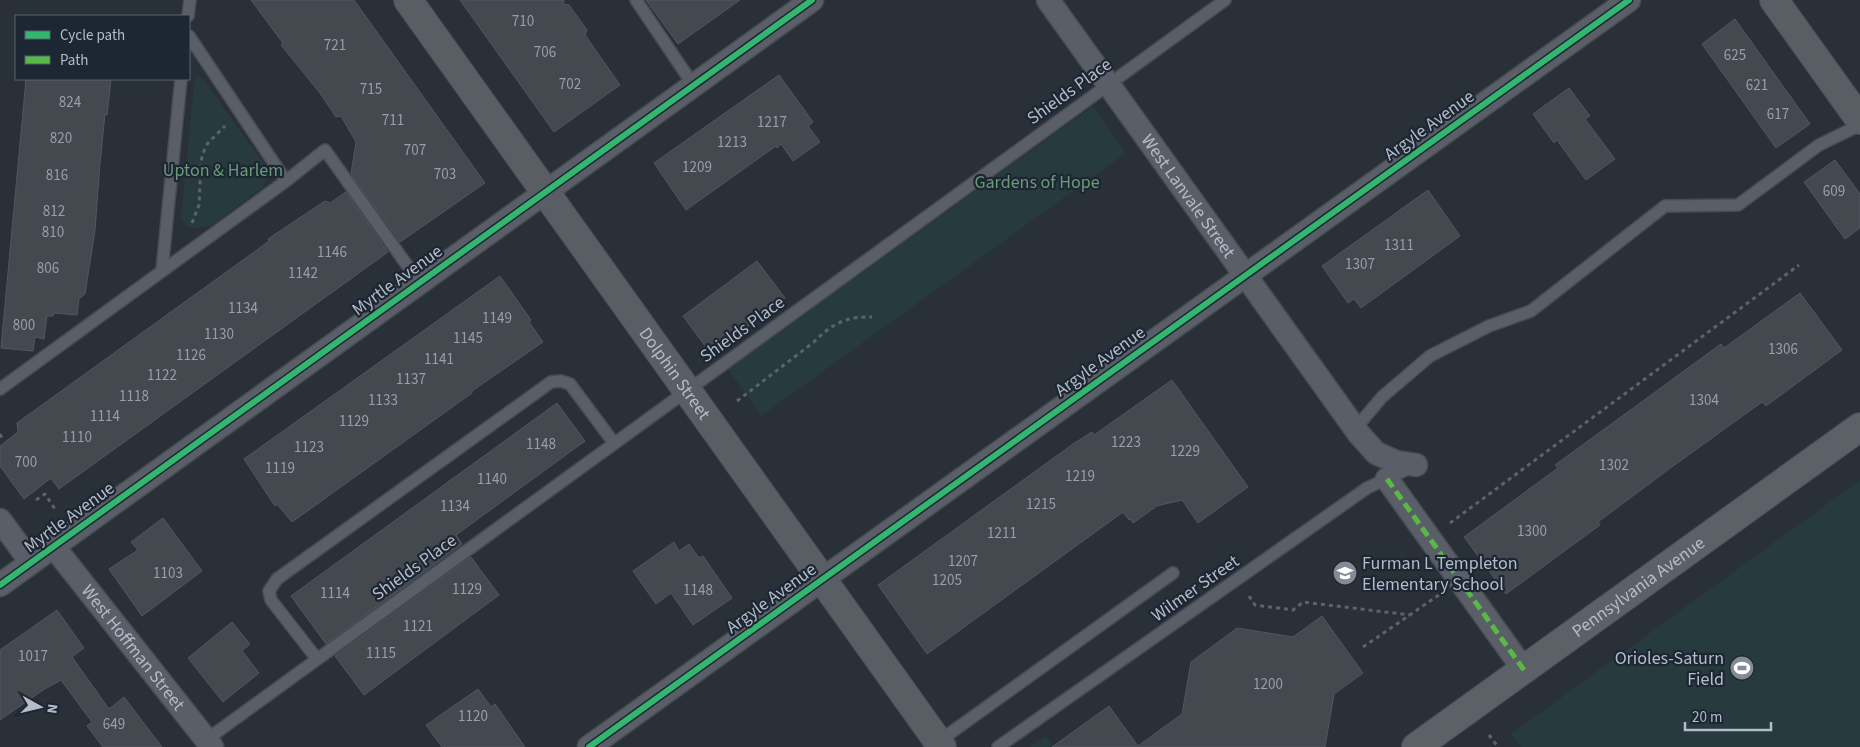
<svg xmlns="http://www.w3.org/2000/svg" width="1860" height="747" font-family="'Source Sans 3',sans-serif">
	<rect width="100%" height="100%" fill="#2a3038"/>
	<path fill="#273a3e" d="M199,76L204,80L267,168V178L263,187L214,224C204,229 197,229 186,226L181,218L194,85L195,77Z
		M1093,106L1126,153L761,416L728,369Z
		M1860,480V747H1521L1511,734Z
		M1046,736L1053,747H1030Z"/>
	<path fill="#444950" stroke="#52575f" d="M251,0H354L485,183L400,242L351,174L356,142L341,116L336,117L320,93L281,45L283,43Z
		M460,0H564L563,4L569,5L587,30L585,35L620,85L554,132Z
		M646,0H740L678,44Z
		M1735,19L1810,124L1776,148L1702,44Z
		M779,75L813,122L808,126L820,142L793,161L781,144L777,148L776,146L686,210L654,163Z
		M26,79H111L107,115L105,114L100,163L95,230L85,294L79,299L77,315L54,313L53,316H47L44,339L35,337L33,351L1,348Z
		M1569,88L1590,116L1585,119L1615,159L1586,180L1557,140L1554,143L1533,114Z
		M1835,160L1860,194V228L1845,239L1804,182Z
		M1428,190L1460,236L1361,308L1354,299L1348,303L1322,266Z
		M346,192L388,252L59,489L51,478L24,499L0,466V446L18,432L17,423L261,247L269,241L268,239L325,201L330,203Z
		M757,261L785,298L711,354L683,316Z
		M500,276L531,320L529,322L543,342L472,391V393L292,522L277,504L275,506L244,459Z
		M1800,293L1842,350L1766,406L1762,402L1669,469L1598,522L1600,525L1506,594L1464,537L1558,468L1555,465L1721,344L1724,348Z
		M1172,380L1248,487L1198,523L1182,500L1157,506L1133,523L1130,519L1129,520L1123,512L927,654L878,585L1073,444L1092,432L1094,435Z
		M557,403L585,441L456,535L462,544L326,644L291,596Z
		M163,518L202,571L142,616L109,569L138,550L131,542Z
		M674,542L679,551L689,544L699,558L703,556L732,598L693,625L671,593L656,604L633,571Z
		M471,557L499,595L364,695L335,656Z
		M57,610L84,648L72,657L109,709L124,697L162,747H103L87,726L92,722L61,680L43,690L0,720V650Z
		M1322,616L1363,673L1334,694L1325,747H1052L1109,706L1138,746L1182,714L1191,662L1237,628L1293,637Z
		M232,622L250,644L242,651L259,673L223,702L188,658Z
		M478,689L491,707L495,704L525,747H442L426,725Z"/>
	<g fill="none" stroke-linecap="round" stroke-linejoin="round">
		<defs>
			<path id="lane" d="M636,0L694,86
				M188,16L190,0
				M286,181L325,150L419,282
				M162,270L181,79
				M0,389L286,181L189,36
				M1355,429L1382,397L1430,356L1489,326L1531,311L1665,206L1738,205L1819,145L1860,125
				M317,659L271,600L269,591L277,579L551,382L561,381L570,384L614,443
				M206,740L1225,0
				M938,742L1173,573
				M998,747L1367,488L1412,467"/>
			<g id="street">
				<path id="s1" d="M1048,0L1359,434L1376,453L1396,462L1416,465"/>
				<path d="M1387,479L1524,670"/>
				<path d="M0,520L31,562"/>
				<path id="s2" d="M54,547L212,747"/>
				<path d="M0,585L812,0"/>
				<path d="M589,747L1629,0"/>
			</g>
			<g id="secondary">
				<path id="s3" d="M408,0L942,747"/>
				<path d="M1774,0L1860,120"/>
			</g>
			<g id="primary">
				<path id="s4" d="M1416,747L1860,427"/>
			</g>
		</defs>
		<use href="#lane" stroke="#484c53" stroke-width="14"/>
		<use href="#street" stroke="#484c53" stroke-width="25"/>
		<use href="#secondary" stroke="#484c53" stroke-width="30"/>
		<use href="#primary" stroke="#484c55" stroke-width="30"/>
		<path stroke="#5d636a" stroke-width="3" stroke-dasharray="4 4" stroke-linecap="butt" d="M192,223L199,205L201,161L204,151L208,143L225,126
			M737,401L814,342C831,324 847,316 872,317
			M0,434L2,438
			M36,500L45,494L55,509
			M1450,523L1799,265
			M1249,596L1255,605L1293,610L1303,602L1410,615
			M1363,647L1439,595
			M1489,735L1498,747"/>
		<use href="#lane" stroke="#5a5e66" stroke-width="11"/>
		<use href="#street" stroke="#5a5e66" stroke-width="22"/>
		<use href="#secondary" stroke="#595d64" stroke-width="28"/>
		<use href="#primary" stroke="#5c6168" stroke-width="28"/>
		<path stroke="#58b947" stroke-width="5" stroke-dasharray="10 5" stroke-linecap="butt" d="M1387,479L1524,670"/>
		<defs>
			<path id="cycleway" d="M0,585L812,0
				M589,747L1629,0"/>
		</defs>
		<use href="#cycleway" stroke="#1d2633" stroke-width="9"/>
		<use href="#cycleway" stroke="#33b770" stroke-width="6"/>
	</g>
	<defs>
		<symbol id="school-disc" viewBox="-11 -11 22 22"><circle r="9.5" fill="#848b96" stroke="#1d2633"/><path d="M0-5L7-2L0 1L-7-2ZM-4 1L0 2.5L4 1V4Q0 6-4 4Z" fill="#fff"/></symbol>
		<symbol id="stadium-disc" viewBox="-11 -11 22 22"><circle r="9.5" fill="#848b96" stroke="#1d2633"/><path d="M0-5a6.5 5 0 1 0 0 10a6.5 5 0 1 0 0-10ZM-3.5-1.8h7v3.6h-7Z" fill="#fff"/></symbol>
	</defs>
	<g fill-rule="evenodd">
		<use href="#school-disc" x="1331" y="559" width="28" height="28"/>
		<use href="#stadium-disc" x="1728" y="654" width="28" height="28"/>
	</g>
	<g text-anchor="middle" stroke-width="4.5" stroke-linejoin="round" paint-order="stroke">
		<g font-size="15" fill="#989fab">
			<text x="523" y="26">710</text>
			<text x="335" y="50">721</text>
			<text x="545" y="57">706</text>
			<text x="1735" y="60">625</text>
			<text x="570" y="89">702</text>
			<text x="1757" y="90">621</text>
			<text x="371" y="94">715</text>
			<text x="70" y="107">824</text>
			<text x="1778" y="119">617</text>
			<text x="393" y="125">711</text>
			<text x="772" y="127">1217</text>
			<text x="61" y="143">820</text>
			<text x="732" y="147">1213</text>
			<text x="415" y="155">707</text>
			<text x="697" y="172">1209</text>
			<text x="445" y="179">703</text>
			<text x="57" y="180">816</text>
			<text x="1834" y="196">609</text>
			<text x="54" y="216">812</text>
			<text x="53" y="237">810</text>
			<text x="1399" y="250">1311</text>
			<text x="332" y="257">1146</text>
			<text x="1360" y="269">1307</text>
			<text x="48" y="273">806</text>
			<text x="303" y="278">1142</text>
			<text x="243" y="313">1134</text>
			<text x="497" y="323">1149</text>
			<text x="24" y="330">800</text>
			<text x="219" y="339">1130</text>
			<text x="468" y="343">1145</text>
			<text x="1783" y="354">1306</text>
			<text x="191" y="360">1126</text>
			<text x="439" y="364">1141</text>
			<text x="162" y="380">1122</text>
			<text x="411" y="384">1137</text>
			<text x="134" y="401">1118</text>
			<text x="383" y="405">1133</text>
			<text x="1704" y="405">1304</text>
			<text x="105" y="421">1114</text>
			<text x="354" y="426">1129</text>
			<text x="77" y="442">1110</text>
			<text x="1126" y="447">1223</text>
			<text x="541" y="449">1148</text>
			<text x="309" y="452">1123</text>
			<text x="1185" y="456">1229</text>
			<text x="26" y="467">700</text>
			<text x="1614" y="470">1302</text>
			<text x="280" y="473">1119</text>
			<text x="1080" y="481">1219</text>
			<text x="492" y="484">1140</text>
			<text x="1041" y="509">1215</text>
			<text x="455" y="511">1134</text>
			<text x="1532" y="536">1300</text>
			<text x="1002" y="538">1211</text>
			<text x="963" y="566">1207</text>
			<text x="168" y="578">1103</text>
			<text x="947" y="585">1205</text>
			<text x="467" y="594">1129</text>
			<text x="698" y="595">1148</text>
			<text x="335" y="598">1114</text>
			<text x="418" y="631">1121</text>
			<text x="381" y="658">1115</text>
			<text x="33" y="661">1017</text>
			<text x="1268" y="689">1200</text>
			<text x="473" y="721">1120</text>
			<text x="114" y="729">649</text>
		</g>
		<g font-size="18" fill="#b4bcc9" stroke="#1d2633">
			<text transform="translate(1069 91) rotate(-36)" y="6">Shields Place</text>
			<text transform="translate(1429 125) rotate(-36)" y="6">Argyle Avenue</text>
			<text dy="6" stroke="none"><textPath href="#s1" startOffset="241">West Lanvale Street</textPath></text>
			<text transform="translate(397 280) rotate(-36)" y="6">Myrtle Avenue</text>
			<text transform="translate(742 329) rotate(-36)" y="6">Shields Place</text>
			<text transform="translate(1100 361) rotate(-36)" y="6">Argyle Avenue</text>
			<text dy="6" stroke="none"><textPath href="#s3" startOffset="459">Dolphin Street</textPath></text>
			<text transform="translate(69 517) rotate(-36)" y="6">Myrtle Avenue</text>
			<text transform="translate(414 567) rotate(-36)" y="6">Shields Place</text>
			<text dy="6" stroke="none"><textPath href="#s4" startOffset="274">Pennsylvania Avenue</textPath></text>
			<text transform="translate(1195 588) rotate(-35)" y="6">Wilmer Street</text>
			<text transform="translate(771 598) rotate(-36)" y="6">Argyle Avenue</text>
			<text dy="6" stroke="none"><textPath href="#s2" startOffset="128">West Hoffman Street</textPath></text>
		</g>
		<g font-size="18" fill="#6b9a76" stroke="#1d2633">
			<text x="223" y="176">Upton &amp; Harlem</text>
			<text x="1037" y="188">Gardens of Hope</text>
		</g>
		<g font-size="18" fill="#b4bcc9" stroke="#1d2633" text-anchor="start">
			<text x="1362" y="569">Furman L Templeton<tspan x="1362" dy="21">Elementary School</tspan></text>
			<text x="1724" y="664" text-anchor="end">Orioles-Saturn<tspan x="1724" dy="21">Field</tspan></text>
		</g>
	</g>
	<rect x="15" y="15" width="175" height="65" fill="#1d2633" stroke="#59626f"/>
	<rect x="25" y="31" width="25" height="8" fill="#33b770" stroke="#59626f"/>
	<text x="60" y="40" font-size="15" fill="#b4bcc9">Cycle path</text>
	<rect x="25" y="56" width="25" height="8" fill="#58b947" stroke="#59626f"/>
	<text x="60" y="65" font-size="15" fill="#b4bcc9">Path</text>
	<g transform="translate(40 707) rotate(98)" stroke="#1d2633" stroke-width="4" paint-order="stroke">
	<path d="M0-4L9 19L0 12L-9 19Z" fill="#b4bcc9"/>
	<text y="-8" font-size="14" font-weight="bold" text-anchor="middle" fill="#b4bcc9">N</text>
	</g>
	<path d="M1685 722v8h86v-8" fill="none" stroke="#b4bcc9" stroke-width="2.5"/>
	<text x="1692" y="722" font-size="15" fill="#b4bcc9" stroke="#1d2633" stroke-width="4" paint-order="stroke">20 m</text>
</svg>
